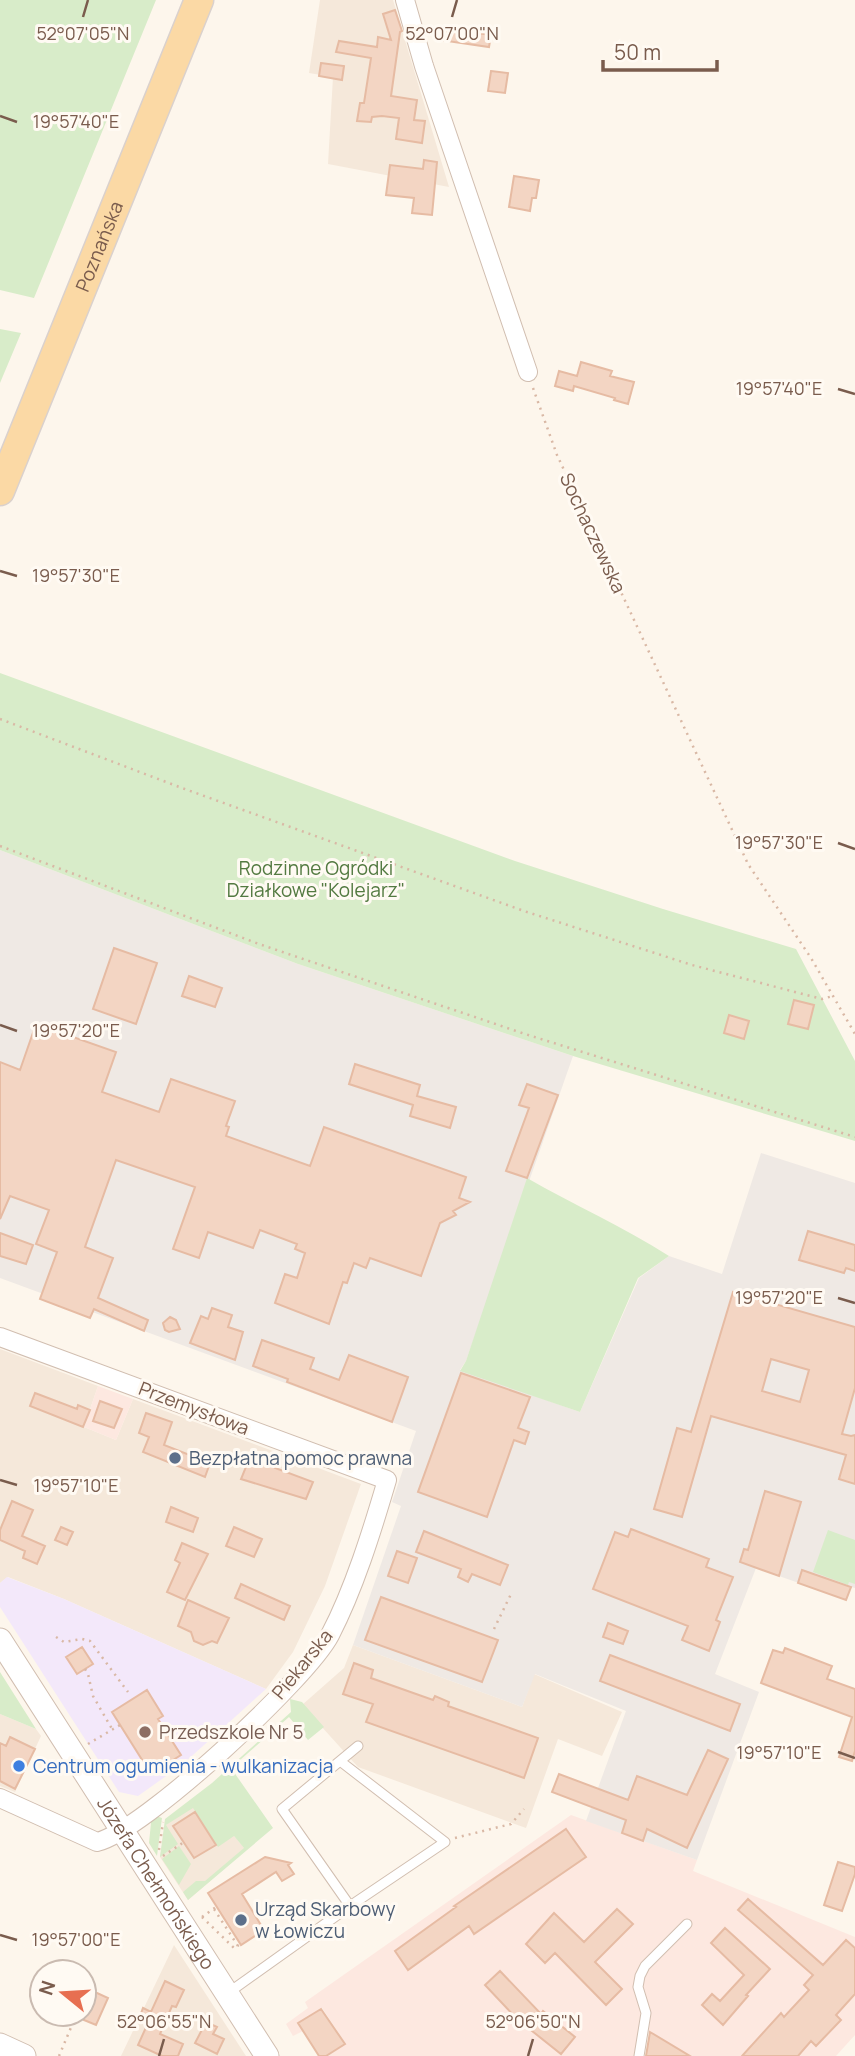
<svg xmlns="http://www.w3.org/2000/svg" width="855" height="2056" font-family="Manrope,sans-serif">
	<rect width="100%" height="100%" fill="#fdf6ec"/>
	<path fill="#f5e8da" d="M320,0H393L449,187L328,164L333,77L309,73Z
		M0,1349L98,1386L84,1427L116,1440L133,1399L361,1484L325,1586L293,1652L266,1689L64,1599L8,1577L0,1583Z
		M353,1645L522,1707L534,1674L622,1712L602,1756L558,1739L526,1828L358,1767L302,1705L344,1668Z
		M0,1714L36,1729L41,1736L15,1792L0,1786Z
		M199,1795L246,1850L188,1900L160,1857L165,1826Z
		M174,1945L246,2056H121Z"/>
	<path fill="#fde8e0" d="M98,1386L133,1399L116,1440L84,1427Z
		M571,1815L697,1860L693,1871L855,1937V2035L836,2056H689L652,2034L650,2031L635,2056H328L346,2044L322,2008L299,2023L303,2031L293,2036L286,2024L308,2008L305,2002Z"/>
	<path fill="#efe9e4" d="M0,850L298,964L573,1056L466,1361L460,1370L580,1412L639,1278L669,1256L722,1274L761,1153L855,1183V1588L851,1587L847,1600L756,1568L715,1674L759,1692L697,1860L586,1821L626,1711L535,1674L522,1707L353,1645L401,1506L392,1502L416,1431L0,1278Z"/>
	<path fill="#f3e8fa" d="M7,1577L64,1599L266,1689L183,1764L138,1796L119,1792L0,1607V1583Z"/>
	<path fill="#d8ecc9" d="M0,0H156L34,298L0,290Z
		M0,329L21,333L0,383Z
		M0,673L515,861L663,909L796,949L855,1061V1141L573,1056L298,964L0,850Z
		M527,1178C574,1205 624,1227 669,1256L638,1278L580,1412L460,1371L466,1361Z
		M828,1530L855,1540V1584L849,1582L848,1585L813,1572Z
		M0,1672L36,1729L0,1714Z
		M290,1699L302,1702L324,1727L308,1740L289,1717L231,1768L273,1828L188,1900L183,1892L196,1881H205L244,1848L234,1836L218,1847L193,1808L166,1825L178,1844L160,1857L165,1819L212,1783L291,1712Z
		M153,1815L162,1818L157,1856L149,1843L151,1823L148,1819Z
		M179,1846L191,1864L179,1885L162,1859Z"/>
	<path fill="#f3d5c3" stroke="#e6bba3" stroke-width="2" fill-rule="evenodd" d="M395,10L402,31L400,32L391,96L417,100L414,120L425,121L422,143L396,139L399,118L382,116L372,117L371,122L357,121L360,103H364L371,58L336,52L339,41L377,47L378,37L391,40L383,14Z
		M442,28L491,35L489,47L440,40Z
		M321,63L344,66L342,80L319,76Z
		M491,71L508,73L505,93L488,91Z
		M424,160L437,162L432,215L412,213L414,198L386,195L390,165L423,169Z
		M514,176L539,180L536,198H532L530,211L509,207Z
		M581,362L612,371L610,376L634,382L628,404L614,400L615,398L574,386L573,391L555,386L559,371L577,376Z
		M114,948L157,963L136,1024L93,1009Z
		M189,976L222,988L215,1007L182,996Z
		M794,1000L814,1005L808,1029L788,1024Z
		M729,1015L749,1021L744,1039L724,1033Z
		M36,1024L116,1052L102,1092L159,1112L171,1079L235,1101L226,1126L229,1127L226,1136L310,1166L324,1127L466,1177L459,1198L470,1202L453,1211L456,1215L440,1223L421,1276L370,1258L366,1268L354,1263L347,1283L343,1282L329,1324L275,1303L285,1274L297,1278L305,1253L295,1249L297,1244L260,1230L253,1248L208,1232L199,1258L173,1249L195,1187L116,1160L85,1247L113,1258L98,1298L148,1320L144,1331L94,1309L90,1318L40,1299L57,1252L36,1244L49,1210L10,1196L0,1219V1062L20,1070Z
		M355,1064L420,1085L417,1096L456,1107L450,1128L410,1116L413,1105L349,1084Z
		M527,1084L558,1095L527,1178L506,1171L529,1108L519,1105Z
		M808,1231L855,1245V1271L846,1268L844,1273L799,1260Z
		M0,1233L33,1245L26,1264L0,1256Z
		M733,1292L855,1327V1388L842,1434L851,1436L855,1435V1484L839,1479L846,1455L711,1416L682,1517L654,1509L677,1428L691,1432ZM771,1359L809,1370L800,1402L762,1391Z
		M212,1308L232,1315L228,1327L243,1332L235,1360L190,1343L201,1316L208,1319Z
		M170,1317L176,1320L180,1329L169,1332L165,1330L163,1323Z
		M262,1340L314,1358L310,1369L339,1380L349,1355L408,1377L392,1422L287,1382L288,1379L253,1366Z
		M461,1373L530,1397L518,1428L529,1432L525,1444L514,1440L487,1517L418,1492Z
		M35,1393L77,1409L78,1405L90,1410L83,1427L30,1406Z
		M100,1401L122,1409L114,1428L93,1421Z
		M146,1413L172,1422L164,1445L210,1463L205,1477L143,1452L149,1437L139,1433Z
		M250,1457L276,1465L275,1468L313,1482L306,1499L241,1479Z
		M765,1491L801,1502L779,1576L740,1562L744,1549L748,1550Z
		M12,1501L33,1510L22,1536L45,1546L37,1564L23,1558L25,1551L0,1540V1530Z
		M171,1507L198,1518L193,1532L166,1522Z
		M61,1527L73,1532L67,1545L55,1540Z
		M234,1527L262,1539L254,1557L226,1546Z
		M631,1529L709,1559L706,1567L733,1577L716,1620L720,1622L709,1651L682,1640L688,1626L593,1589L615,1532L628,1537Z
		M424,1531L508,1565L500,1585L472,1574L468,1582L458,1577L461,1569L416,1552Z
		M182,1543L208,1554L185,1600L167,1592L180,1563L175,1560Z
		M397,1551L417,1558L408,1583L388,1576Z
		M802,1570L851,1587L846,1600L798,1583Z
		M241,1584L290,1606L284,1620L235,1598Z
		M381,1597L498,1640L482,1682L365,1640Z
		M188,1600L229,1618L217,1643L212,1641L203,1645L194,1641L191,1632L178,1626Z
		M608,1623L628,1631L623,1644L603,1637Z
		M82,1647L93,1664L77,1674L66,1657Z
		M785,1648L832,1666L827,1679L855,1689V1751L852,1761L839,1757L852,1717L761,1683L773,1650L783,1653Z
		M610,1655L740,1704L730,1731L600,1681Z
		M354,1663L373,1670L371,1678L433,1700L435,1696L449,1702L448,1706L538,1738L524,1778L366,1722L373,1704L343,1694Z
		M147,1690L163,1716L158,1719L181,1755L151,1774L112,1712Z
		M10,1737L35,1749L15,1789L0,1781V1743L6,1746Z
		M708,1750L728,1759L687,1848L647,1829L643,1841L622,1833L626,1820L552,1792L559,1774L628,1800L637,1776L687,1795Z
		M195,1812L216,1845L194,1858L173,1826Z
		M566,1829L586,1857L474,1934L469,1926L408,1970L395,1951L456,1907L454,1906Z
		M265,1857L291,1863L288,1865L294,1874L282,1881L276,1872L242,1894L264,1930L241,1945L208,1893Z
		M838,1862L855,1867V1874L842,1911L824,1905Z
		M748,1899L823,1965L846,1940L855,1948V1994L836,2015L841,2020L816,2046L811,2041L798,2056H742L781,2013L784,2017L809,1990L804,1985L813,1975L738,1910Z
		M617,1909L633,1924L595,1962L622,1989L606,2005L555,1953L545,1963L526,1944L554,1913L584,1942Z
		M725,1928L770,1969L746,1995L748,1996L723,2025L702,2005L712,1994L720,2001L744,1975L711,1943Z
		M500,1971L541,2014L543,2011L575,2037L561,2054L517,2019L485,1985Z
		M165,1981L184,1990L176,2007L172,2006L160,2034L183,2044L178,2056H162L138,2045L148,2023L139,2019L143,2008L151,2012Z
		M84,1987L108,1998L96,2025L84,2020Z
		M321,2009L345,2044L326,2056H319L298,2023Z
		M206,2022L217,2027L213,2034L224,2039L217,2054L195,2043Z
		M650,2032L690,2056H646Z"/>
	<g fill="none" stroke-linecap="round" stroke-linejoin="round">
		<defs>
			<path id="service" d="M340,1761L445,1842L350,1906
				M228,1993L350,1906L282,1809L358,1746
				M639,2056L646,2013L638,1987L640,1976L645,1966L687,1924"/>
			<path id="minor" d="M405,0L424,66L528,372
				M0,1337L387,1480C372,1531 354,1589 330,1635C307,1679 142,1832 97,1842L0,1798"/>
			<g id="tertiary">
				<path id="s1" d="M0,1640L267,2056"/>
				<path d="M0,2045L24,2056"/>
			</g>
			<g id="primary">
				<path id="s2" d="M0,491L199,0"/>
			</g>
		</defs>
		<use href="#service" stroke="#d1beb0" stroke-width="11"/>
		<use href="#minor" stroke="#d1beb0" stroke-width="20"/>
		<use href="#tertiary" stroke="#d1beb0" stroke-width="25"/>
		<use href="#primary" stroke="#dad1cd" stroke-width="31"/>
		<path stroke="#d9b8a5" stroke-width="2.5" stroke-dasharray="2 5" stroke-linecap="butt" d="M533,388L557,455L748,864L811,958L855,1034
			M0,719L182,788L524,911L692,965L822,999L833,996
			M0,846L259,944L525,1034L855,1137
			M494,1629L512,1592
			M56,1637L64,1642L82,1639L90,1641L128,1692
			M85,1669L88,1674L93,1696L112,1729
			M88,1744L120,1725
			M455,1838L511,1824L524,1809
			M159,1850L163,1822
			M163,1856L184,1842
			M202,1917L234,1948L238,1946L214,1909
			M202,1917L216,1907
			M59,2056L75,2018"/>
		<use href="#service" stroke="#fff" stroke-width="9"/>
		<use href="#minor" stroke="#fff" stroke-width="18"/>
		<use href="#tertiary" stroke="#fff" stroke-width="23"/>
		<use href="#primary" stroke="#fbd9a5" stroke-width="28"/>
	</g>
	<path fill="none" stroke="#7a5c4d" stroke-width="2.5" d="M83,17L88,0M452,17L457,0M0,116L17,122M838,389L855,394M0,571L17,576M838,843L855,849M0,1025L17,1031M838,1298L855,1303M0,1480L17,1485M838,1752L855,1758M0,1935L17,1940M159,2056L164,2039M528,2056L533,2039"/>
	<g fill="#5c6f8a" stroke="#fffaf3" stroke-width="2.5">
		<circle cx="175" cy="1458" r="7"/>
		<circle cx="241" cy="1920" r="7"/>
	</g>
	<circle fill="#8d6e63" stroke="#fffaf3" stroke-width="2.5" cx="145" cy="1732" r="7"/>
	<circle fill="#3f7fe0" stroke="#fffaf3" stroke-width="2.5" cx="19" cy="1766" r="7"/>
	<g text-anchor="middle" stroke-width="6" stroke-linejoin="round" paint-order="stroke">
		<g font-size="19" fill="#7a5c4d" stroke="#fffaf3">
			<text dy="7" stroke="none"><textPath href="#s2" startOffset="264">Poznańska</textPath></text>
			<text transform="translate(593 533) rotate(65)" y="7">Sochaczewska</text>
			<text transform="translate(194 1408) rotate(21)" y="7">Przemysłowa</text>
			<text transform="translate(302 1664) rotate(-51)" y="7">Piekarska</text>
			<text dy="7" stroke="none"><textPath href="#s1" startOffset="289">Józefa Chełmońskiego</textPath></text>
		</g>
		<g font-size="19" fill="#537a41" stroke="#fffaf3">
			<text x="316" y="875">Rodzinne Ogródki<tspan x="316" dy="22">Działkowe "Kolejarz"</tspan></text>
		</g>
		<g font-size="19" fill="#4e5e75" stroke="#fffaf3" text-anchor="start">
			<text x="189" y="1465">Bezpłatna pomoc prawna</text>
			<text x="255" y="1916">Urząd Skarbowy<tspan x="255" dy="22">w Łowiczu</tspan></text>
		</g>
		<g font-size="19" fill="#785e54" stroke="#fffaf3" text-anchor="start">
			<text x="159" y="1739">Przedszkole Nr 5</text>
		</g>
		<g font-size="19" fill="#366cbe" stroke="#fffaf3" text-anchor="start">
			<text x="33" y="1773">Centrum ogumienia - wulkanizacja</text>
		</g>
	</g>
	<g font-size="18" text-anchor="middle" fill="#7a5c4d" stroke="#fffaf3" stroke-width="6" stroke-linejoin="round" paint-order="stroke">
		<text x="83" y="40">52°07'05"N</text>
		<text x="452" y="40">52°07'00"N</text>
		<text x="76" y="128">19°57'40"E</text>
		<text x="779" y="395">19°57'40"E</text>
		<text x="76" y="582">19°57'30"E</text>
		<text x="779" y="849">19°57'30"E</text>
		<text x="76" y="1037">19°57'20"E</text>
		<text x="779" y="1304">19°57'20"E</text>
		<text x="76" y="1492">19°57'10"E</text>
		<text x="779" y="1759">19°57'10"E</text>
		<text x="76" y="1946">19°57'00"E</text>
		<text x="164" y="2028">52°06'55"N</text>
		<text x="533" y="2028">52°06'50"N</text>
	</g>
	<g transform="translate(63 1993) rotate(288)"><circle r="33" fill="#fffaf3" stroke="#cabbb1" stroke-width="2"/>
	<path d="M0-5L12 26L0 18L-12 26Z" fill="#e76f51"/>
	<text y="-10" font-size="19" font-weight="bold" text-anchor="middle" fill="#7a5c4d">N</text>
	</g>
	<path d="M603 60v10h114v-10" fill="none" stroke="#7a5c4d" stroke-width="3.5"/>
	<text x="614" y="60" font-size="21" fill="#7a5c4d" stroke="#fffaf3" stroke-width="5" paint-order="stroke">50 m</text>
</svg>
